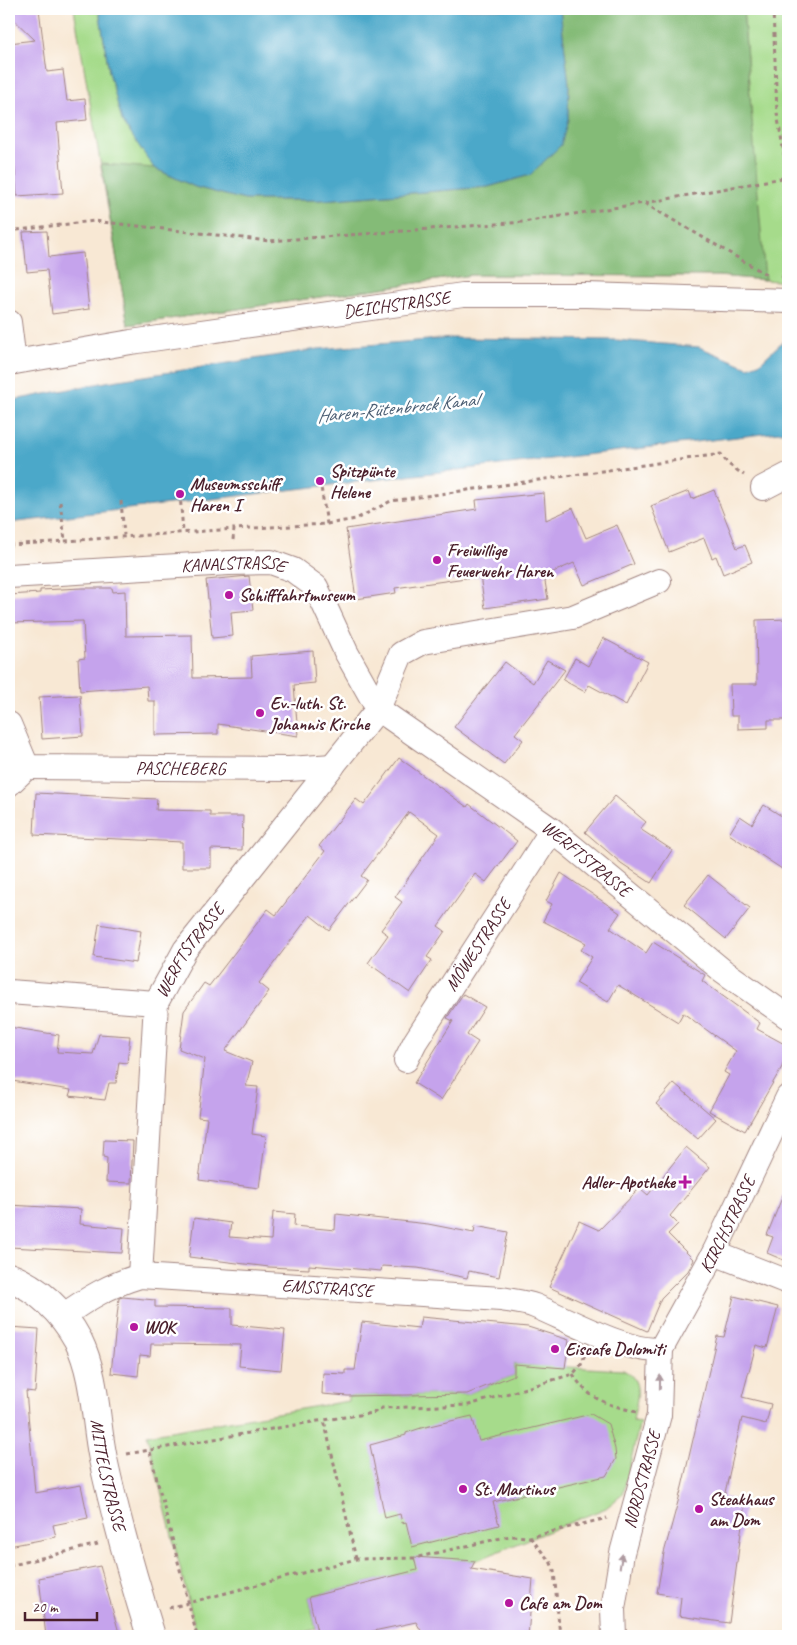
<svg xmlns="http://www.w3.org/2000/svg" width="797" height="1645" font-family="Caveat,sans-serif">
	<rect width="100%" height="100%" fill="#fff"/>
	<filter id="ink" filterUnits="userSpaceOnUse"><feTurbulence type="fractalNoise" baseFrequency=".02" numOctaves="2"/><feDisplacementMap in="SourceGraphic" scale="10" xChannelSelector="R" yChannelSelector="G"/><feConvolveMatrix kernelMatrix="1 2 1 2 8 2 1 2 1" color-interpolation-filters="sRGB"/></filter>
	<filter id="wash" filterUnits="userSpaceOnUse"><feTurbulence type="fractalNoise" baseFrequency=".0096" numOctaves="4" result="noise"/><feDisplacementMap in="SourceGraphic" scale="20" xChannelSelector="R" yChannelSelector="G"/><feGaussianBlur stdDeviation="1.12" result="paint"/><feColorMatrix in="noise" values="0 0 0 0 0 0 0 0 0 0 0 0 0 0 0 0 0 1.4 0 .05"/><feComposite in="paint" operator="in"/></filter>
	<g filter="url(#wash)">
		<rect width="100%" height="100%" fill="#f8e8d4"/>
		<path fill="#a6db8b" stroke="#787d5b" d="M74,9H99L109,72L751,111L743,9H788V282L718,276L471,275L128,325Z
			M514,1364L623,1370C645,1380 636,1402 633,1421L640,1422L623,1494L606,1508L475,1561L459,1560L309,1597L316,1629L289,1636H197L147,1435L348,1401V1396L467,1394L514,1375Z"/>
		<path fill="#84bb77" stroke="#676d51" d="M560,9H743L765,280L718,276L471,275L128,325L101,164L154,168L195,187L245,200H322L488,187L530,175L568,120L569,84Z"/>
		<path fill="#4ba8c9" stroke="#4a647a" d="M99,9H560L569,84L568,120L561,145L530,175L488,187L322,200H245L195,187L154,168L122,121L109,72Z
			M452,338L617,340L699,347L748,367L761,362L782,342L788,346V431L9,523V401L106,382L318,349Z"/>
		<g id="blocks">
			<path fill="#c5a3ec" d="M9,9H39L47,72L63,70L67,101L85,99L87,120L57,123L63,193L17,196L11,121H9V43L35,40L9,15Z
				M47,231L49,257L83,253L89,309L52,314L47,270L27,272L23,232Z
				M714,490L737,548L745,545L752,562L723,574L716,556L712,558L704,538L669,552L651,506L689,491L692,499Z
				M544,493L546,520L573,508L586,538L617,525L634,564L584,585L574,563L544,576L548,599L485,608L480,576L395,588L396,593L356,599L346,529L477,509L476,500Z
				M249,576L253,610L231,612L233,636L212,638L206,580Z
				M82,588H112L113,592L125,591L126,636L192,635L193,678L252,677L251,656L313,651L315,683L294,685L298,736L218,724V734L155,735V701H148L147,686L80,691L78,659L85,658L83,621L9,623V595L40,593V590Z
				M788,619V720H768V728L738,729V716H731L730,684H757L756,620Z
				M603,638L648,662L626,705L589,685L585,692L563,680L575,658L588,666Z
				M547,660L565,670L515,734L523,740L504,764L454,727L505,662L533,683Z
				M80,695L83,736L42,739L39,697Z
				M399,758L467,807L469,804L517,841L486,882L475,874L438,926L445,931L427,957L432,960L410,993L368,963L388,935L381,930L402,902L395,897L439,834L409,812L361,876L367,880L329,930L310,915L259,983L269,991L225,1051L252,1062L246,1086L258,1087L252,1134L266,1136L259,1188L199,1180L207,1118L198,1117L205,1059L179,1049L184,1011L204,983L209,986L268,909L276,915L325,851L319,846L356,799L364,805Z
				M36,793L157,799L156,810L210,811V816H243L242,850L211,849V868H182V842L34,835Z
				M615,796L646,822L640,829L672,850L651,883L621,863L585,832Z
				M764,805L788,820V873L729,834L740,816L752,824Z
				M561,873L620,913L610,928L646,953L653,942L705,975L702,981L760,1023L757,1029L788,1046L782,1067L745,1131L709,1111L729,1075L724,1072L736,1051L683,1013L678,1022L618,985L608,1002L576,983L592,957L581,950L586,943L543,921L552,904L546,901Z
				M708,875L750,908L726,939L684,905Z
				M99,924L141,931L136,963L94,957Z
				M463,994L485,1007L467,1035L478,1042L441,1100L414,1083L453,1021L447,1018Z
				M9,1027L59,1035L57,1052L93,1054L99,1034L130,1036L127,1063L119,1062L116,1083H109L105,1100L69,1096L71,1090L12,1081L15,1066L9,1065Z
				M674,1083L716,1119L698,1139L656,1104Z
				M104,1140L133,1141L131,1183L106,1182L107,1158L103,1157Z
				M686,1147L710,1167L670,1216L678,1224L668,1234L694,1260L688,1271L661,1298L647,1331L549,1287L579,1221L599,1230L640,1188L648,1195Z
				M787,1185H788V1262L767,1253L773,1237L767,1235Z
				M9,1205L81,1209L80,1224L124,1228L122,1253L9,1247Z
				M273,1212L295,1214L294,1226L335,1230L336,1214L428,1224L474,1233L475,1226L508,1232L499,1277L469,1271L467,1278L418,1268L382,1266L381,1271L309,1265V1269L269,1267L189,1257L194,1218L231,1223L229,1237L271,1240Z
				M734,1296L778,1307L767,1348L756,1345L742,1397L771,1404L766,1424L742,1418L724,1497L745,1502L729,1623L679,1616L681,1597L657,1593L664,1553L682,1487L717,1336L724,1337Z
				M123,1297L155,1300V1307L232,1308V1325L285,1330L281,1370L239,1366L241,1345L151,1344L150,1356L140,1355L138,1376L111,1373L119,1298Z
				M421,1317L528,1327L569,1340L565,1368L514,1364V1375L467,1394L348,1396L322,1394L323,1373L345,1374V1370H355L362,1322L419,1328Z
				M9,1327L39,1329L35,1392L26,1391L35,1493L81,1485L88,1518L53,1525L56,1537L9,1546Z
				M591,1414L608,1424L615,1449L616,1459L606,1476L493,1502L499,1525L412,1547L406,1522L402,1523L400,1514L385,1518L370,1445L406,1435V1433L421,1428L472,1416L479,1441Z
				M414,1557L475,1561L471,1569L533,1579L528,1636H424L416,1622L369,1632L370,1636H318L309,1597L417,1570Z
				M100,1566L120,1636H46L39,1578Z"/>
		</g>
	</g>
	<g filter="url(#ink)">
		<use href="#blocks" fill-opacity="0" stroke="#a18480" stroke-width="1"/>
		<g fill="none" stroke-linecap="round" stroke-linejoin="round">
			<defs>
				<g id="minor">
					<path d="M9,322L14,362"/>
					<path id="s1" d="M9,363L131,342L463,295H586L788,301"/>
					<path d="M763,488L788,475"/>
					<path id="s2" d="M9,576L229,563L271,562L293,570L316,587L346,652L378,709L552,830L723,971L788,1017"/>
					<path id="s3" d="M9,724L27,767L289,769L333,766"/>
					<path d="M9,784L27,767"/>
					<path d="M9,992L156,1003"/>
					<path id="s4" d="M406,1060L415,1042L552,830"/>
					<path d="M714,1253L788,1282"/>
					<path id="s5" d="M140,1276L156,1003L185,950L378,709L401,654L423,642L573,617L659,581"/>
					<path id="s6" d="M63,1316C88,1298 110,1285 140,1276L501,1299C512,1301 525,1302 535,1306C565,1318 631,1355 661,1349"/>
					<path id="s7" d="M614,1636L613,1609L622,1553L659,1415L661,1349L714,1253L788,1097"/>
				</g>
				<g id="tertiary">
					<path id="s8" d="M9,1277C38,1288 63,1312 78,1340C96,1376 95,1421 103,1459C116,1519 133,1578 151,1636"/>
				</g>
			</defs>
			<use href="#minor" stroke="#a18480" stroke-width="26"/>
			<use href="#tertiary" stroke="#a18480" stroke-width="30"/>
			<path stroke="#a18480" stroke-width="3" stroke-dasharray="4 4" stroke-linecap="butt" d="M773,9L777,113L788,177V197
				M645,203L788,177
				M9,231L94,221L269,241L523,222L644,203L769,276
				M782,278L788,266
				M320,481L327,524
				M180,494L183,532
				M121,501L124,535
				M60,502L65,540
				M233,540L234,529L327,524L356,519L391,501L721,454L728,464L744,475
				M9,545L234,529
				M573,1374C589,1401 608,1404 636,1412
				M150,1452L197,1636
				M127,1454L324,1420
				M530,1537L551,1563L554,1571L560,1636
				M356,1559L324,1420L373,1413L382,1408L469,1405L573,1374L581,1365L585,1355
				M9,1566L98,1544
				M169,1608L356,1559L414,1558L510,1536L530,1537L607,1518"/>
			<use href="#minor" stroke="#fff" stroke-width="24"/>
			<use href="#tertiary" stroke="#fff" stroke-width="28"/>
		</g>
		<defs><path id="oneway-solid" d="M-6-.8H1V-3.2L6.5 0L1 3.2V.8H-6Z" transform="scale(1.25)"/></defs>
		<g fill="#ae9aa0">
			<use href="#oneway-solid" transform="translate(660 1382) rotate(-89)"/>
			<use href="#oneway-solid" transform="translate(621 1561) rotate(-80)"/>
		</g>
	</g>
	<g fill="#b5179e" stroke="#fff" stroke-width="2">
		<circle cx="320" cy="481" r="5"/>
		<circle cx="180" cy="494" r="5"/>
		<circle cx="437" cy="560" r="5"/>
		<circle cx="229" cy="595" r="5"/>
		<circle cx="260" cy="713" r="5"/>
		<path d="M682.5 1174.5h5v5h5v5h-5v5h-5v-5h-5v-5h5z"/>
		<circle cx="134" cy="1327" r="5"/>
		<circle cx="555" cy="1349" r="5"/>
		<circle cx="463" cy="1489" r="5"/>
		<circle cx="699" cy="1509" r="5"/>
		<circle cx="509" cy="1603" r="5"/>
	</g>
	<g text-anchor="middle" stroke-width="5" stroke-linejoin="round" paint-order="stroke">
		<g font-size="18" fill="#4a1f2b" stroke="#fff">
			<text dy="6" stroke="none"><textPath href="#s1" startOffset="392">DEICHSTRASSE</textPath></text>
			<text dy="6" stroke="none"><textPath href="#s2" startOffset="225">KANALSTRASSE</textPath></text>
			<text dy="6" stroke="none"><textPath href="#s3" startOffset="200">PASCHEBERG</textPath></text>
			<text dy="6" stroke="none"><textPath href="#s2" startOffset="708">WERFTSTRASSE</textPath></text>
			<text dy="6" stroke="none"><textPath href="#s4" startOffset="136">MÖWESTRASSE</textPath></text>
			<text dy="6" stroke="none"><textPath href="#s5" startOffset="336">WERFTSTRASSE</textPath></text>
			<text dy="6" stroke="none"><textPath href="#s7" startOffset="434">KIRCHSTRASSE</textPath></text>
			<text dy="6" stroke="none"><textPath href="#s6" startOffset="275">EMSSTRASSE</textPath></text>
			<text dy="6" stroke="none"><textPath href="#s8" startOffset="234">MITTELSTRASSE</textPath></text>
			<text dy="6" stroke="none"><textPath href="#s7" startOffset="160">NORDSTRASSE</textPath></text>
		</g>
		<g font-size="18" font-weight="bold" fill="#4a1f2b" stroke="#fff" text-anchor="start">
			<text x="330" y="477">Spitzpünte<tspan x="330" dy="21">Helene</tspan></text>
			<text x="190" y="490">Museumsschiff<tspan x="190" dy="21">Haren I</tspan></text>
			<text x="447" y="556">Freiwillige<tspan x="447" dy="21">Feuerwehr Haren</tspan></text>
			<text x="239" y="601">Schifffahrtmuseum</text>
			<text x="270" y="709">Ev.-luth. St.<tspan x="270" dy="21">Johannis Kirche</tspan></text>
			<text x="675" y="1188" text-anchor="end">Adler-Apotheke</text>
			<text x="144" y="1333">WOK</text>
			<text x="565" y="1355">Eiscafe Dolomiti</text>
			<text x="473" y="1495">St. Martinus</text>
			<text x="709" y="1505">Steakhaus<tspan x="709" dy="21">am Dom</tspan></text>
			<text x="519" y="1609">Cafe am Dom</text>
		</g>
		<g font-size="19" font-style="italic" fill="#4a5d72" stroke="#fff">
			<text transform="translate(397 407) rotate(-6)" y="7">Haren-Rütenbrock Kanal</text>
		</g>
	</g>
	<rect width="797" height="1645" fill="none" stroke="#fff" stroke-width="30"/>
	<path d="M25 1612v8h72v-8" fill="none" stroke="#4a1f2b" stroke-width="2.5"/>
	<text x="32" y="1612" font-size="15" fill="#4a1f2b" stroke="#ffffff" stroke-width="4" paint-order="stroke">20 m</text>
</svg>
